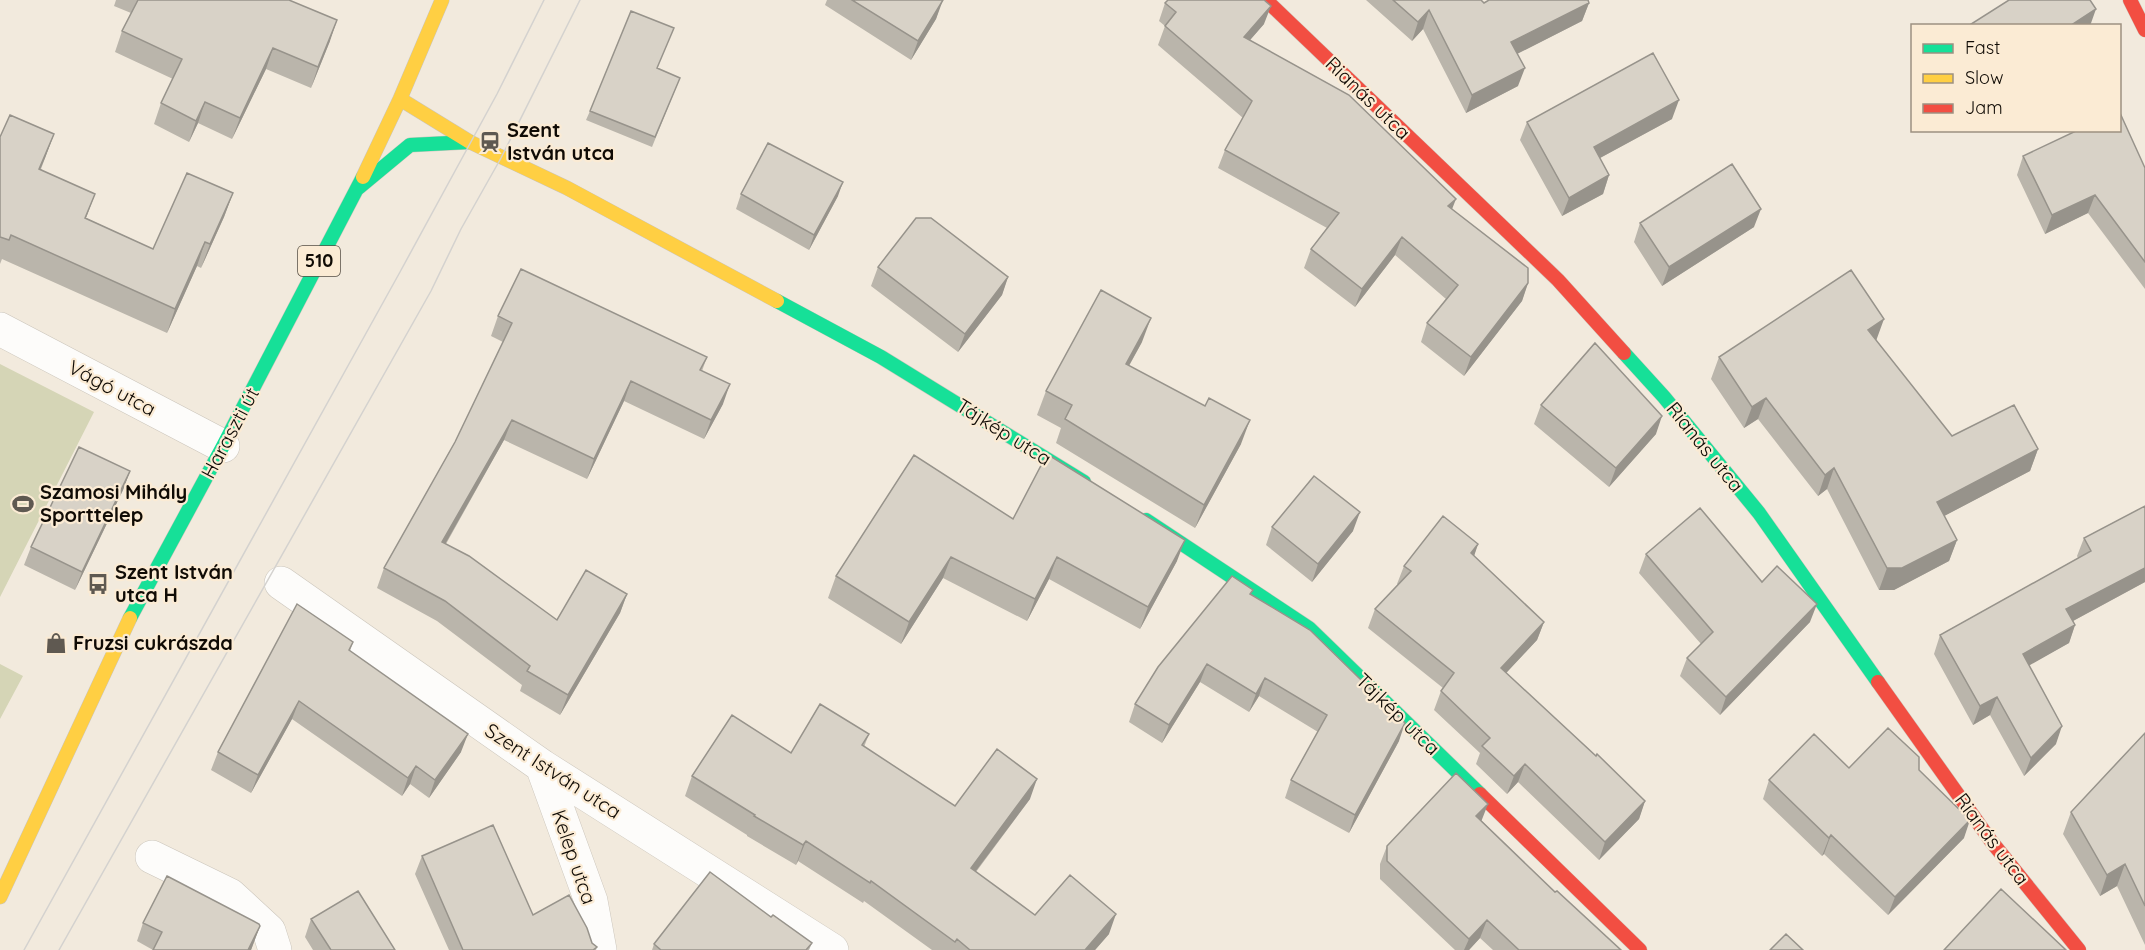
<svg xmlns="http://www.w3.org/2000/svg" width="2145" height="950" font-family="Quicksand,sans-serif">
	<rect width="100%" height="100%" fill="#f2eadd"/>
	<path fill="#d5d5b6" d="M0,364L94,412L0,597Z
		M0,664L23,676L0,719Z"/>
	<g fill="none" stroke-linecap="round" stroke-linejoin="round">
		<defs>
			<path id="street" d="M0,329L223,446
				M281,583L542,766L832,950
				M542,766L591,901L600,950
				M152,857L230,895L269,931L275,950"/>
			<path id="fast" d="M357,189L410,145L470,142
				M777,301L881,357L1084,482
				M1624,353L1664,397L1759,513L1878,682
				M1146,520L1309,628L1480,794
				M130,618L223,446L363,177"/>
			<path id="slow" d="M400,99L470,142L567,188L777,301
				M363,177L400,99L442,0
				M0,897L130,618"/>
			<path id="jam" d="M1266,0L1558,280L1624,353
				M2130,0L2145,30
				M1878,682L1991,841L2079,950
				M1480,794L1640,950"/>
		</defs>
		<use href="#street" stroke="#cbc5bb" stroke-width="34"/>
		<use href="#fast" stroke="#cbc5bb" stroke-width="15"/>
		<use href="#slow" stroke="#cbc5bb" stroke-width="15"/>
		<use href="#jam" stroke="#cbc5bb" stroke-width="15"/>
		<use href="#street" stroke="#fdfcfa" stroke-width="33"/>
		<use href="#fast" stroke="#16e098" stroke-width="14"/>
		<use href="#slow" stroke="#ffcf43" stroke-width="14"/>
		<use href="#jam" stroke="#f24e42" stroke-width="14"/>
		<path stroke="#d4d2cf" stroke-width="1.5" d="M24,950L400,272L497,94L544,0
			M59,950L431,291L461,229L501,158L580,0"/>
	</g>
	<path fill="#bab5ab" d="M116,0H289L330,41L311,88L266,69L232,139L198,123L189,142L154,124L161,103L173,79L115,52L122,31L131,13L114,6Z
		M827,0H942L936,19L911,60L825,5Z
		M1366,0H1481L1484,3H1589L1582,21L1517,54L1518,86L1466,113L1423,29L1412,41Z
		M1165,3L1264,24L1250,40L1452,209L1528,283L1522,301L1464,376L1421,342L1427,323L1446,299L1395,255L1355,307L1304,268L1311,249L1327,228L1218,168L1225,150L1243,118L1158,45L1165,26L1159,21Z
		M680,78L652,147L586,120L590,111Z
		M1672,119L1600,158L1609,175L1603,194L1562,216L1520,140L1527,122Z
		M54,134L41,169L86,218L153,249L233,193L224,217L201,268L197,266L167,333L2,259L0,264V137Z
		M2023,156L2145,168V289L2088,213L2045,234L2017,175Z
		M741,194L838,196L809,250L736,209Z
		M1640,223L1754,227L1662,286L1634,242Z
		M878,267L1008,277L1002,295L958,352L871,286Z
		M498,316L707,357L702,371L723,404L704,439L624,401L587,479L504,440L446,544L557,620L627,594L620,613L560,715L520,691L522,685L437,621L377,588L384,568L455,442L503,342L491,336Z
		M1876,341L1952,436L2038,449L2030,471L1944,516L1957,540L1949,561L1894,590H1879L1827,489L1818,496L1758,419L1744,428L1711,379L1719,357Z
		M1142,342L1129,366L1241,444L1195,528L1056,443L1061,428L1037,415L1046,391Z
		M1541,405L1656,434L1609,487L1534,424Z
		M130,471L123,490L75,590L24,565L31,547Z
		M2145,506V582L2073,621L2075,625L2069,643L2029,665L2056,744L2024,776L1990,715L1973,725L1934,654L1940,635L2078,558L2077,556L2084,538Z
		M1013,519L1177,561L1140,629L1049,579L1027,621L943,578L901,644L828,598L836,576Z
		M1272,527L1353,531L1312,582L1266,545Z
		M1478,544L1474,556L1544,622L1537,640L1506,673L1645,801L1639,819L1599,860L1518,782L1507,794L1476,764L1480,753L1434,710L1441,691L1443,688L1368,628L1375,609L1398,585L1397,584L1404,566Z
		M1646,554L1762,582L1810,622L1720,715L1680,676L1687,658L1701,644L1639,573Z
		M1251,594L1399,741L1349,833L1285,798L1291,780L1318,732L1259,696L1249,712L1200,682L1162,743L1129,722L1135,704Z
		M353,642L350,651L461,752L429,798L410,784L402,796L292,719L251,793L211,770L218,752Z
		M2145,733V945L2117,886L2100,896L2063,834L2071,812Z
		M869,734L864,747L955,806L1030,799L976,872L1035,915L1109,934L1095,950H932L864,901L863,903L798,861L796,865L747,836V835L685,796L692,776Z
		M1849,768L1919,770L1964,838L1888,915L1824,854L1822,856L1763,799L1769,780Z
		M1482,821L1555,892L1621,950H1493L1480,938L1469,950H1455L1380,879V864L1387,846Z
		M422,856L533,915L592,943L597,947L596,950H449L415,874Z
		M771,917L812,943L809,950H652L654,944Z
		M311,919L395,950H313L305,937Z
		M143,923L260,926L251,950H153L137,941Z"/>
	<path fill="#97938b" d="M943,0L936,19L911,60L918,41Z
		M1589,3L1582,21L1505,60L1511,42Z
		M1271,6L1264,24L1237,55L1244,37Z
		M2096,9L2090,26H2070Z
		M1429,10L1423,29L1412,41L1418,22Z
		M337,20L330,41L311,88L318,67Z
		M273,48L266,69L232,139L240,118Z
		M1525,68L1518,86L1466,113L1472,95Z
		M1679,100L1672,119L1587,165L1594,147Z
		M205,102L198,123L189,142L196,121Z
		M54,134L45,158L30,193L39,169Z
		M1609,175L1603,194L1562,216L1569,198Z
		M843,182L838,196L809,250L814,235Z
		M233,193L224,217L201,268L210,244Z
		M95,194L86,218L76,242L85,218Z
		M2095,195L2088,213L2045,234L2052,215Z
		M1456,199L1449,217L1448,206Z
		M1761,209L1754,227L1662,286L1669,267Z
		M1402,237L1395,255L1355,307L1362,289Z
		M205,242L197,266L167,333L175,309Z
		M1008,277L1002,295L958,352L965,334Z
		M1528,283L1522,301L1464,376L1471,357Z
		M1151,318L1142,342L1117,387L1126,364Z
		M1884,319L1876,341L1868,330Z
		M631,381L624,401L587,479L594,459Z
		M730,384L723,404L704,439L711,420Z
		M1766,398L1758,419L1744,428L1752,407Z
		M1662,416L1656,434L1609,487L1616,468Z
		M512,420L504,440L435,562L442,542Z
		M1250,420L1241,444L1195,528L1204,505Z
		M2038,449L2030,471L1929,524L1937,502Z
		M1834,468L1827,489L1818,496L1825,475Z
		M130,471L123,490L75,590L82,572Z
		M1360,512L1353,531L1312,582L1318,564Z
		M1185,540L1177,561L1140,629L1148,607Z
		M1957,540L1949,561L1894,590H1879L1887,568Z
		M1478,544L1472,562L1471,553Z
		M951,557L943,578L901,644L909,622Z
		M1057,557L1049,579L1027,621L1035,599Z
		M2145,568V582L2060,628L2066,609Z
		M627,594L620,613L560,715L568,695Z
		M1817,604L1810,622L1720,715L1726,697Z
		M1544,622L1537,640L1494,686L1501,668Z
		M2075,625L2069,643L2016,673L2023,654Z
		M1207,664L1200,682L1162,743L1169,725Z
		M1265,678L1259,696L1249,712L1256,694Z
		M1997,697L1990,715L1973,725L1980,706Z
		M299,701L292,719L251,793L258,775Z
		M1405,723L1399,741L1349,833L1355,815Z
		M2062,726L2056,744L2024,776L2031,758Z
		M468,734L461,752L429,798L435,780Z
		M1525,764L1518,782L1507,794L1514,776Z
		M416,766L410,784L402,796L408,778Z
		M1037,779L1030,799L963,888L971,868Z
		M1645,801L1639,819L1599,860L1605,842Z
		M1488,804L1481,822L1476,816Z
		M1970,820L1964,838L1888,915L1895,897Z
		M1831,835L1824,854L1822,856L1829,838Z
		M806,841L798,861L796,865L803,845Z
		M2125,864L2117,886L2100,896L2107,875Z
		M1116,914L1109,934L1095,950H1085Z
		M1487,920L1480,938L1469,950H1464L1469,939Z
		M260,926L251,950H248Z"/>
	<path fill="#d8d2c7" stroke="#97938b" stroke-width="1.5" d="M138,0H289L337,20L318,67L273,48L240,118L205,102L196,121L161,103L182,59L122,31Z
		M852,0H943L918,41Z
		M1168,0H1264L1271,6L1244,37L1349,95L1456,199L1448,206L1528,268V283L1471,357L1427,323L1458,285L1402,237L1362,289L1311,249L1339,213L1225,150L1252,101L1165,26L1176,12L1165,3Z
		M1393,0H1481L1484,3L1489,0H1588L1589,3L1511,42L1525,68L1472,95L1429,10L1418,22Z
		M2009,0H2090L2096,9L2070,26H1968Z
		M631,11L674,28L657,68L680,78L655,137L590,111Z
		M1653,53L1679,100L1594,147L1609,175L1569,198L1527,122Z
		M2120,113L2145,168V262L2095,195L2052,215L2023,156L2078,130H2120Z
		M10,115L54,134L39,169L95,194L85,218L153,249L187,173L233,193L210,244L205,242L175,309L11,235L9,240L0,237V137Z
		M768,143L843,182L814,235L741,194Z
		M1732,164L1761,209L1669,267L1640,223Z
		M916,218H931L1008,277L965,334L878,267Z
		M521,269L707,357L700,370L730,384L711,420L631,381L594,459L512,420L442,542L469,556L557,620L586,570L627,594L568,695L527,671L530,666L445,601L384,568L455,442L512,323L498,316Z
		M1851,270L1884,319L1868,330L1952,436L2014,405L2038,449L1937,502L1957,540L1902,568H1887L1834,468L1825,475L1766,398L1752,407L1719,357Z
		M1101,290L1151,318L1126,364L1205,406L1209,398L1250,420L1204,505L1065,419L1072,405L1046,391Z
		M1595,343L1662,416L1616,468L1541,405Z
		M79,447L130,471L82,572L31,547Z
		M1047,454L1185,540L1148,607L1057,557L1035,599L951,557L909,622L836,576L914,455L1013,519Z
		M1314,476L1360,512L1318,564L1272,527Z
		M2145,506V568L2066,609L2075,625L2023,654L2062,726L2031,758L1997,697L1980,706L1940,635L2091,551L2084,538Z
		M1700,508L1762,582L1777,566L1817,604L1726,697L1687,658L1713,632L1646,554Z
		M1443,516L1478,544L1471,553L1544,622L1501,668L1596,756L1597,754L1645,801L1605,842L1525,764L1514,776L1482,746L1490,738L1441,691L1454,673L1375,609L1411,571L1404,566Z
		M1232,576L1253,590L1250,594L1310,630L1405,723L1355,815L1291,780L1327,715L1265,678L1256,694L1207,664L1169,725L1135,704L1158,667Z
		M297,604L353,642L349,650L468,734L435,780L416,766L408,778L299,701L258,775L218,752Z
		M820,704L869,734L862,745L955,806L997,749L1037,779L971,868L1035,915L1070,875L1116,914L1085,950H970L957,939L955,942L871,881L870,883L806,841L803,845L754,816L755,815L692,776L732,715L791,753Z
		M1888,728L1919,757V770L1970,820L1895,897L1831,835L1829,838L1769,780L1814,734L1849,768Z
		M2145,733V906L2125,864L2107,875L2071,812Z
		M1456,773L1488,804L1476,816L1555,892L1557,891L1621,950H1519L1487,920L1469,939L1387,861V846Z
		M493,825L533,915L569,895L587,928L592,943L597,947L593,950H463L422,856Z
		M710,872L771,917L773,915L812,943L806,950H661L654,944Z
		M167,876L259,924L260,926L248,950H153L162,932L143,923Z
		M2001,889L2066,950H1944Z
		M358,891L395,950H331L311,919Z
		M1786,934L1803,950H1770Z"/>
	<defs>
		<symbol id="station-bare" viewBox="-9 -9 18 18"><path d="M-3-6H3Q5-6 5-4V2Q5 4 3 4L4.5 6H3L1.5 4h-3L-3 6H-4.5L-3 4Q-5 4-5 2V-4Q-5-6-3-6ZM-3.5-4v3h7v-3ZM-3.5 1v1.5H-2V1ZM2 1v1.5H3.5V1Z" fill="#5f5951" stroke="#fbebd4" stroke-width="2.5" paint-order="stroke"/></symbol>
		<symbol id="stadium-bare" viewBox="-9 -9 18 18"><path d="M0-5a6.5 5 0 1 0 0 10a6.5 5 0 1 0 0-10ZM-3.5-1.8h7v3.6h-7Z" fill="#5f5951" stroke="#fbebd4" stroke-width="2.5" paint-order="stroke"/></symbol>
		<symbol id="bus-bare" viewBox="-9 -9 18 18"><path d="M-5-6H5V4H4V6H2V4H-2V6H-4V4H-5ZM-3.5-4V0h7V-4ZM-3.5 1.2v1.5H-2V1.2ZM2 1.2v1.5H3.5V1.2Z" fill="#5f5951" stroke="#fbebd4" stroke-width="2.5" paint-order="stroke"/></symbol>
		<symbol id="shop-bare" viewBox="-9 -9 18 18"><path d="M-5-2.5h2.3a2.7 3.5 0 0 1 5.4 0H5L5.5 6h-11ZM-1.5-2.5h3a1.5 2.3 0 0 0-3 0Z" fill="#5f5951" stroke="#fbebd4" stroke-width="2.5" paint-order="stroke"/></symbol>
	</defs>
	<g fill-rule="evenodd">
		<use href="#station-bare" x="475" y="127" width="30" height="30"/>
		<use href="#stadium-bare" x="8" y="489" width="30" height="30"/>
		<use href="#bus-bare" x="83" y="569" width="30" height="30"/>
		<use href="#shop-bare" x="41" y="628" width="30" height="30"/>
	</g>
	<g text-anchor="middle" stroke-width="4.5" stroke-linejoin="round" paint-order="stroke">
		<rect fill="#fbebd4" stroke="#564e43" stroke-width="1.5" x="298" y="246" width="42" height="30" rx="4.5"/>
		<g font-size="18" font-weight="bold" fill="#100b05">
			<text x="319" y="267">510</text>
		</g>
		<g font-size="20" fill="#100b05" stroke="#fbebd4">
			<text transform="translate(1368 98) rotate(44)" y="7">Rianás utca</text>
			<text transform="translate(112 388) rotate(28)" y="7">Vágó utca</text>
			<text transform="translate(1004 432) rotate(32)" y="7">Tájkép utca</text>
			<text transform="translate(230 433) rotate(-62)" y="7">Haraszti út</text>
			<text transform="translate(1705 447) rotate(51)" y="7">Rianás utca</text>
			<text transform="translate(1398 714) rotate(44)" y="7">Tájkép utca</text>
			<text transform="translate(553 771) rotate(33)" y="7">Szent István utca</text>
			<text transform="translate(1992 839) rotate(53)" y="7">Rianás utca</text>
			<text transform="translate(574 857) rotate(71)" y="7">Kelep utca</text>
		</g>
		<g font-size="20" font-weight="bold" fill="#100b05" stroke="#fbebd4" text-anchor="start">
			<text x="507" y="137">Szent<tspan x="507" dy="23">István utca</tspan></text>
			<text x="40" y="499">Szamosi Mihály<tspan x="40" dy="23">Sporttelep</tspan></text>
			<text x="115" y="579">Szent István<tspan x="115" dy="23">utca H</tspan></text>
			<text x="73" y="650">Fruzsi cukrászda</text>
		</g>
	</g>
	<rect x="1911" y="24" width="210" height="108" fill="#fbebd4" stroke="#9d9181" stroke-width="1.5"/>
	<rect x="1923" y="44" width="30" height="9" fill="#16e098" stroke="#9d9181" stroke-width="1.5"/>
	<text x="1965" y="54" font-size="18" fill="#100b05">Fast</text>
	<rect x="1923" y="74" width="30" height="9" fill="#ffcf43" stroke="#9d9181" stroke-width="1.5"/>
	<text x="1965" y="84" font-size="18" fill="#100b05">Slow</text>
	<rect x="1923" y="104" width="30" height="9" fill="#f24e42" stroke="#9d9181" stroke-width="1.5"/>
	<text x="1965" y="114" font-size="18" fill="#100b05">Jam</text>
</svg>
